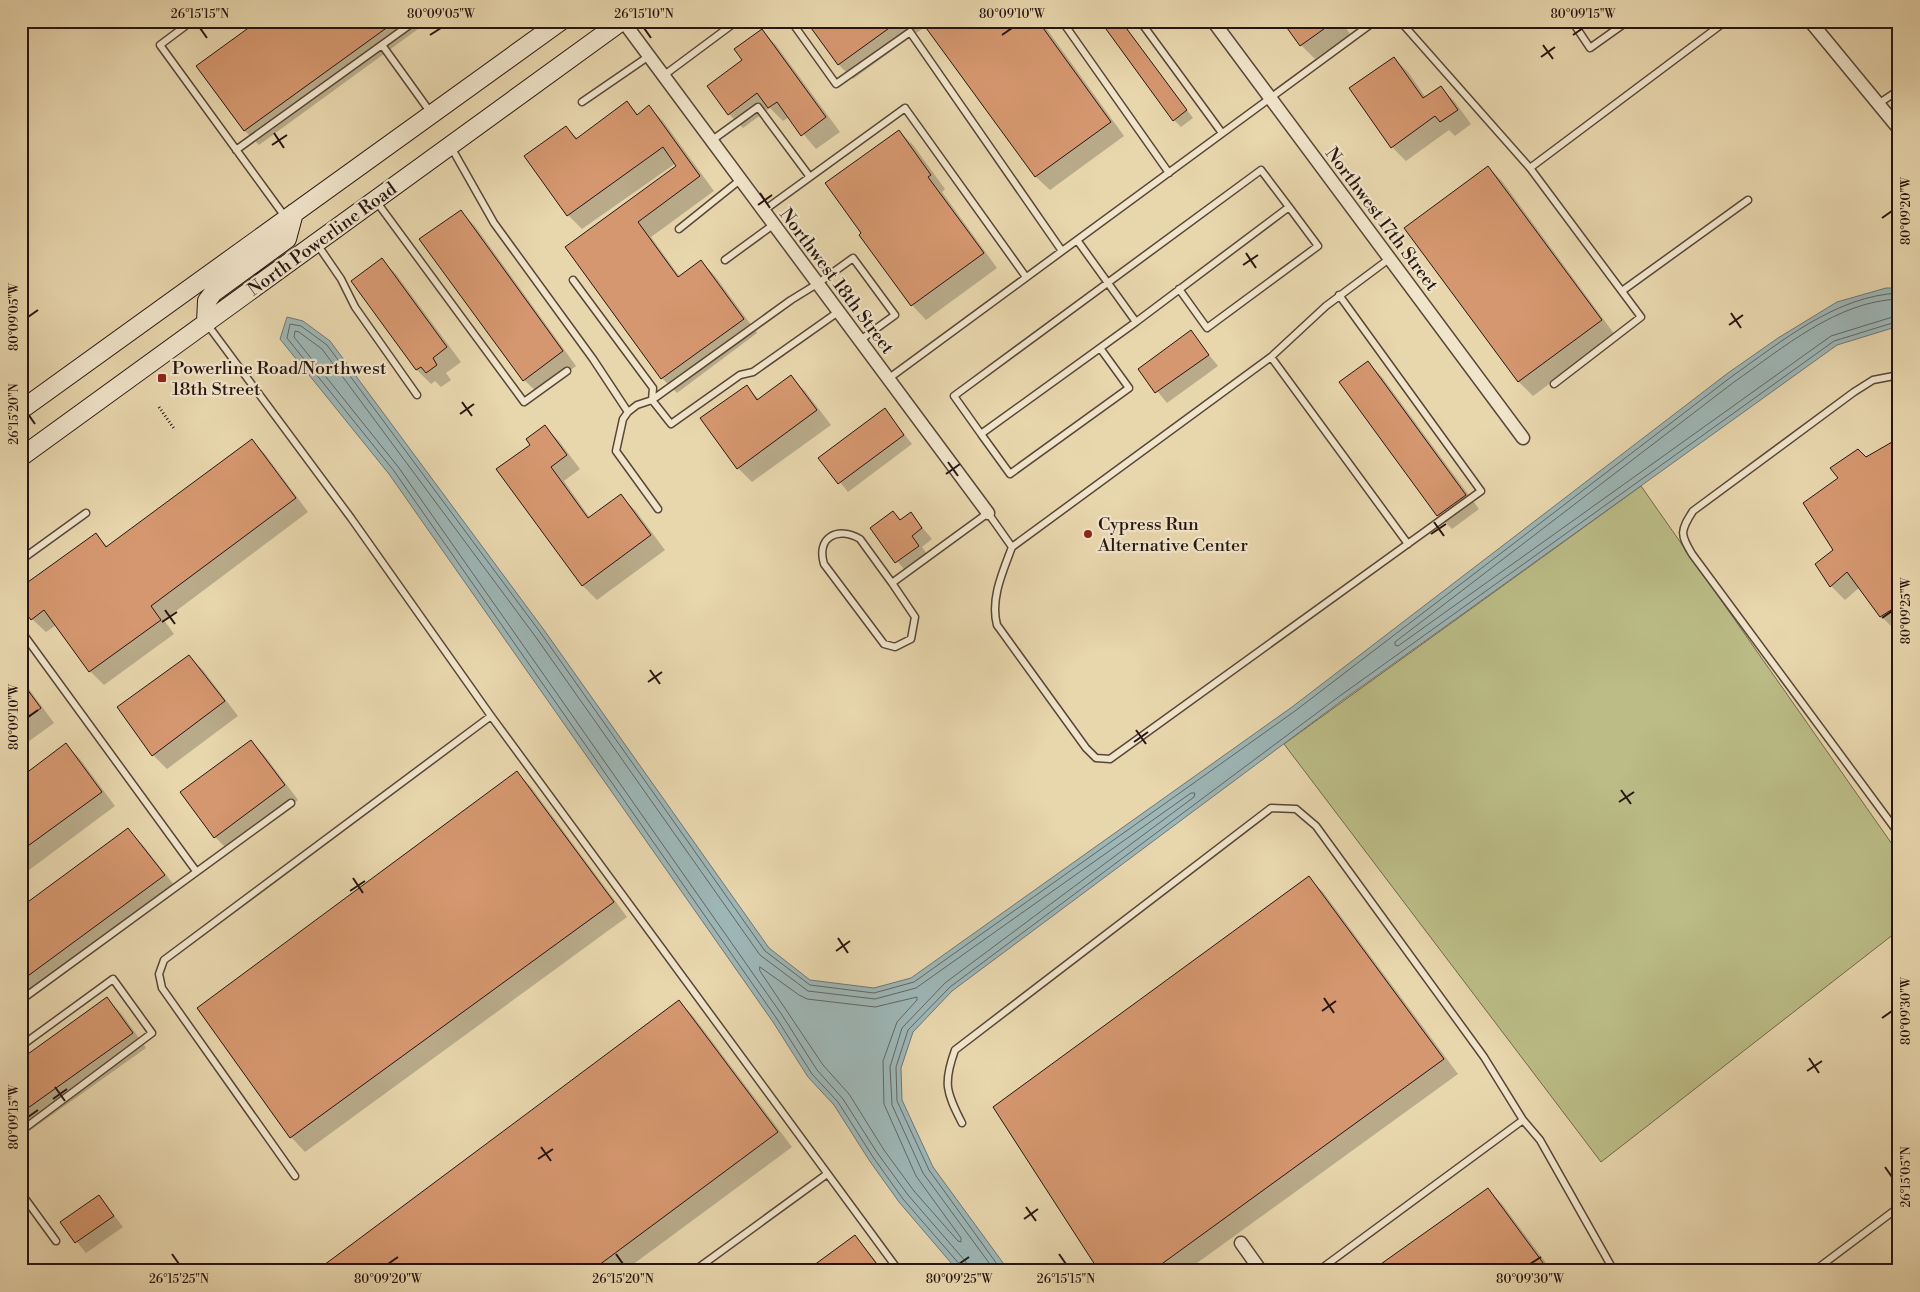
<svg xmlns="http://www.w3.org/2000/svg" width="1920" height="1292" font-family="'Libre Bodoni',serif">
	<rect width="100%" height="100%" fill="#e8d6ad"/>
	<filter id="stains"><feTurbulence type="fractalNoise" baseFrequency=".004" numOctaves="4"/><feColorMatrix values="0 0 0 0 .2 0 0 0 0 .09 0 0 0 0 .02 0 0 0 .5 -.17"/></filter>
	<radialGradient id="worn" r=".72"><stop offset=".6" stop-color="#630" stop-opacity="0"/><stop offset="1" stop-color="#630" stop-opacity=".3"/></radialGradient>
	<path fill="#bbbc86" stroke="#72694b" d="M1641,486L1899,854V930L1601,1162L1284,744Z"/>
	<path fill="#9db6b6" stroke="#6e7674" d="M1886,288H1899V326L1837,345L1340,702L952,991L913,1032L901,1068L902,1100L933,1167L1009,1271H958L899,1202L869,1160L834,1105L808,1077L773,1022L389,474L280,339L287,317L303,321L330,341L544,630L769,948L810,980L874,988L911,978L1292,707L1728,373L1778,338L1837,302Z"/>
	<path fill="#0003" d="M160,21H168L164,25Z
		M261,21H429L259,145L244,130Z
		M808,21H1041L1124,136L1050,190L1035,176L926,26L853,79L839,65Z
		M1120,21L1193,118L1181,127L1174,120Z
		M1284,21H1341L1350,34L1315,59L1301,45Z
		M762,31L776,45L840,132L816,149L789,117L783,121L770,108L743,128L729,114L744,61Z
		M1394,58L1408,72L1426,98L1441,88L1455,102L1471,124L1455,136L1449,130L1406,161L1392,147Z
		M627,103L639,115L649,107L663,121L714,191L651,237L680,277L701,261L715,276L757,333L677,393L662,378L567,248L678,166L676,163L582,229L568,215L566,127L578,139Z
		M899,131L913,145L945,189L942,192L997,268L926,320L912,305L860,235Z
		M1488,167L1502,181L1615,335L1533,396L1519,382L1406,228Z
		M461,212L475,226L576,366L539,394L524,380Z
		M382,260L396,274L461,362L446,373L451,380L441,387L435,381L431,384L417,370L353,281Z
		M1191,332L1218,366L1167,403L1140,370Z
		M1368,363L1382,377L1479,509L1452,529L1438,515Z
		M791,377L805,391L831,425L752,482L738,468L702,419L746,387L760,400Z
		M885,410L912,444L848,492L820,458Z
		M545,427L559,441L580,469L564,481L590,518L621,496L635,510L665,550L597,600L583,586L532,445Z
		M1899,439V628L1895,630L1881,616L1860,587L1845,600L1831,586L1835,550L1865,459Z
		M252,441L265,454L308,512L164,620L174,634L104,685L90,671L56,625L46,632L32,619L96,535L108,547Z
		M893,512L902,521L911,514L932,539L922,547L929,557L907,573L871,528Z
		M189,656L203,670L238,716L167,769L153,755L118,707Z
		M21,678L54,723L21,747Z
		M251,741L265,756L298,800L229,851L215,837Z
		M66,745L80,759L115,806L21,876V778Z
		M517,773L531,787L627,917L305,1152L291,1137L199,1008Z
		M128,830L142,844L178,890L33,997L21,984V909Z
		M1308,878L1323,892L1458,1074L1186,1271H1100Z
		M107,999L121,1013L146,1048L21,1137V1060Z
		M679,1001L693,1016L792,1147L624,1271H318Z
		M1488,1190L1502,1204L1552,1271H1374Z
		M99,1196L123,1227L86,1253L61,1222Z
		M855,1236L884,1271H808Z"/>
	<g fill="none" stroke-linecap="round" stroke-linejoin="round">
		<path stroke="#626663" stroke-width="1" d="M1899,299C1837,301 1783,348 1734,382L1395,642V645L1398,646L1831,336L1899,315
			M760,967L799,995L807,999L875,1007L917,997V1000L897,1022L883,1061L884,1104L916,1176L961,1238V1242L958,1241L914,1191L884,1150L849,1094L823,1065L760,971Z
			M962,1271L961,1266L903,1199L873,1157L838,1102L812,1074L777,1019L394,471L287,338L290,324L301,326L327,345L540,632L765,951L810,985L874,993L914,982L1295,711L1731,377C1781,342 1835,296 1899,293
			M968,1271L966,1262L908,1195L878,1154L843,1099L817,1070L782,1015L399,468L294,337L295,331L299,332L322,349L535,636L760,955L808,991L875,999L916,988L1191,793H1195L1194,797L945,983L902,1028L890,1067L892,1105L923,1173L995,1271
			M1002,1271L929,1170L897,1101L896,1067L908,1030L950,987L1337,698L1834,341L1899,321"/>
	</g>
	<path fill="#d5976f" stroke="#281610" d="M258,21H396L244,131L196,66Z
		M806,21H899L838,65Z
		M921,21H1038L1111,122L1035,177Z
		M1116,21H1121L1187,110L1173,121L1106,29Z
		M1282,21H1335L1300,46Z
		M762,29L826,117L801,136L777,102L768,108L757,93L728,115L707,86L742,60L734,49Z
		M1394,57L1423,98L1441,86L1458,110L1440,122L1435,116L1391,148L1349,88Z
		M627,101L637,115L649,105L700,176L638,222L678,277L701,260L744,319L661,379L565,247L676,166L663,147L567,216L524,156L566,126L576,139Z
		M899,130L931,175L928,177L984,253L911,306L859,235L861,233L825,183Z
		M1488,166L1602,320L1518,382L1404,228Z
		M461,210L563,351L523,381L419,239Z
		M382,258L447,347L433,358L437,365L426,373L421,367L416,370L351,281Z
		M1191,330L1209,355L1155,393L1138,369Z
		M1368,361L1466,495L1437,516L1339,382Z
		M791,375L817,410L737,469L700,418L747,385L757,400Z
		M885,408L904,435L838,484L818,458Z
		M545,425L567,455L551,467L588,518L621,494L651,535L582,586L496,469L530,445L526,439Z
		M1899,438V605L1880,617L1847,572L1830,587L1815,564L1833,550L1803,503L1838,478L1830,468L1858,449L1866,457Z
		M252,439L296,498L151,606L161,620L89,672L44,610L31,620L21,606V587L96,533L106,547Z
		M893,511L900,520L911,512L922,528L912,536L919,546L895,563L870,528Z
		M189,655L225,701L152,756L117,707Z
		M21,681L41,708L21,723Z
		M251,740L285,785L214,838L180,792Z
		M66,743L102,792L21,851V777Z
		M517,771L614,902L290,1138L197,1008Z
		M128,828L165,875L21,981V907Z
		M1309,876L1444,1059L1152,1271H1099L993,1107Z
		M107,997L133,1033L21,1113V1059Z
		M679,1000L778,1132L591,1271H316Z
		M1488,1188L1549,1271H1371Z
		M99,1195L114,1216L75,1243L60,1222Z
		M855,1235L882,1271H806Z"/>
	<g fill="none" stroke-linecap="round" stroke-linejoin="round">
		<defs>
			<path id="service" d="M192,21L160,45L286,218
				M791,21L836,84L910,32L1062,251
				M1062,21L1169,173
				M1140,21L1222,133
				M1400,21L1530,168
				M1572,21L1590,48L1628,21
				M382,45L431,113
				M663,76L737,21
				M582,102L649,56
				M1878,104L1899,90
				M711,141L758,107L810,177
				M451,147L494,223L593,359L628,412L623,419L616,451L658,509
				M236,150L415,21
				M376,201L524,402L567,371
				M763,211L905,108L1026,277
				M679,229L740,180
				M1077,240L1136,322L981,434L954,396L1261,170L1289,207L1136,322
				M317,244L341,279L355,307L417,395
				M725,260L773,225
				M573,280L653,388L652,400L671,424L740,375L753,372L838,312
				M1179,289L1207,328L1318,246L1289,207
				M1622,291L1748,200
				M207,324L351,518L491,716L899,1271
				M1271,357L1408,544
				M1899,375L1873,380L1854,392L1693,511C1680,531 1680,534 1692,554L1899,834
				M888,379L1375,21
				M1554,384L1641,317L1530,168L1726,21
				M628,412L637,405L652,400L791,300L817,284L853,258L895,315L859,341
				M981,434L1010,474L1129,388L1100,348
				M1012,547C1003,571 990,599 997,625L1086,748L1096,758L1110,759L1481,491L1339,295
				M21,560L86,513
				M892,583L915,617L911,639L895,647L884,644L824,564C816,537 838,526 860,539L892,583L988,513L1012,547L1271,357L1326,306L1389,259
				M21,631L196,871
				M21,1000L291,803
				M21,1046L113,979L152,1033L21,1131
				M962,1123C946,1092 943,1083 955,1050L1271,808L1296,809L1316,826L1484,1057L1523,1120L1540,1140L1614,1271
				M295,1176L162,988L159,974L164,960L491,716
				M21,1193L56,1241
				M694,1271L827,1174
				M1318,1271L1523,1120
				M1814,1271L1899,1207"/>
			<path id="minor" d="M623,21L988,513
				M1213,21L1523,438
				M1810,21L1899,129
				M1241,1243L1261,1271"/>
			<path id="secondary" d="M206,323L207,301L213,293L287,239L294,213
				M21,410L561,21
				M21,457L622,21"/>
		</defs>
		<use href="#service" stroke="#584637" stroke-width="9"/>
		<use href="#minor" stroke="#584637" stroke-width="15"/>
		<use href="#secondary" stroke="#281610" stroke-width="20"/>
		<path stroke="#281610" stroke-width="3" stroke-dasharray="1 2.5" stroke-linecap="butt" d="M159,407L175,430"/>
		<use href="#service" stroke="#f0e4ca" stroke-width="6"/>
		<use href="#minor" stroke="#f0e4ca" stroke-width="12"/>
		<use href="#secondary" stroke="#f0e4ca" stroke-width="18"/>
	</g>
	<path fill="none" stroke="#281610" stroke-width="2" d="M200,28L207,38M644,28L651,38M430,35L441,28M1002,35L1012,28M1573,35L1583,28M1543,45L1553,59M1541,57L1555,47M274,133L284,148M272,145L287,135M760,193L770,208M758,205L772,195M1882,218L1892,211M1246,253L1256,268M1243,265L1258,255M1731,313L1741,328M28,317L38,310M1729,325L1743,315M462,402L472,416M28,414L35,424M460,414L474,404M948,462L958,476M946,474L960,464M1434,522L1444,536M1431,534L1446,524M165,610L175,624M1882,618L1892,611M162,622L177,612M650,670L660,684M648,682L662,672M28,717L38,710M1136,730L1146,744M1134,742L1148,732M1621,790L1631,804M1619,802L1634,792M353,878L363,893M350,891L365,881M838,938L848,953M836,951L850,941M1324,998L1334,1013M1322,1011L1336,1001M1882,1018L1892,1011M1809,1058L1819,1073M1807,1071L1822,1061M55,1087L65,1101M53,1099L67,1089M28,1117L38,1110M541,1147L551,1161M538,1159L553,1149M1885,1167L1892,1177M1026,1207L1036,1221M1024,1219L1038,1209M172,1254L179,1264M616,1254L623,1264M1059,1254L1066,1264M388,1264L398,1257M959,1264L969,1257M1530,1264L1541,1257"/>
	<g fill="#8f2418" stroke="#f0e4ca" stroke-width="2">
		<rect x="157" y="373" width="10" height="10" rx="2.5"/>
		<circle cx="1088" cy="534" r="5"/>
	</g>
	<g text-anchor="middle" stroke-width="4.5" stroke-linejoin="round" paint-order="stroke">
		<g font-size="18" fill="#281610" stroke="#f0e4ca">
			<text transform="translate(1382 219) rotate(53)" y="6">Northwest 17th Street</text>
			<text transform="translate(322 239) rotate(-36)" y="6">North Powerline Road</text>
			<text transform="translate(837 281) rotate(53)" y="6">Northwest 18th Street</text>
		</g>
		<g font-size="18" fill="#281610" stroke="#f0e4ca" text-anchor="start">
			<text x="172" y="374">Powerline Road/Northwest<tspan x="172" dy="21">18th Street</tspan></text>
			<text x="1098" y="530">Cypress Run<tspan x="1098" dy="21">Alternative Center</tspan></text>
		</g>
	</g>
	<rect width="1920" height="1292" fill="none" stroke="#e8d6ad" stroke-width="55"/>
	<rect x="28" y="28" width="1864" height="1236" fill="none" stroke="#281610" stroke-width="2"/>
	<g font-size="12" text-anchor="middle" fill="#281610">
		<text x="200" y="18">26°15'15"N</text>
		<text x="441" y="18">80°09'05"W</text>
		<text x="644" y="18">26°15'10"N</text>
		<text x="1012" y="18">80°09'10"W</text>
		<text x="1583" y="18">80°09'15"W</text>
		<text transform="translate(1906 211) rotate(-90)" y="4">80°09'20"W</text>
		<text transform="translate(14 317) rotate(-90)" y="4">80°09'05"W</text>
		<text transform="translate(14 414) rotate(-90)" y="4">26°15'20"N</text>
		<text transform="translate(1906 611) rotate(-90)" y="4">80°09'25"W</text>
		<text transform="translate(14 717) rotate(-90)" y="4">80°09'10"W</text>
		<text transform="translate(1906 1011) rotate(-90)" y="4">80°09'30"W</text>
		<text transform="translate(14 1117) rotate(-90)" y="4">80°09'15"W</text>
		<text transform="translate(1906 1177) rotate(-90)" y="4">26°15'05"N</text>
		<text x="179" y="1283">26°15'25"N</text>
		<text x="388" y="1283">80°09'20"W</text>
		<text x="623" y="1283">26°15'20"N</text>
		<text x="959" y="1283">80°09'25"W</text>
		<text x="1066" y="1283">26°15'15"N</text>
		<text x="1530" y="1283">80°09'30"W</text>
	</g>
	<rect width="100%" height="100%" filter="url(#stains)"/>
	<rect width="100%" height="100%" fill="url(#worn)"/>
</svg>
